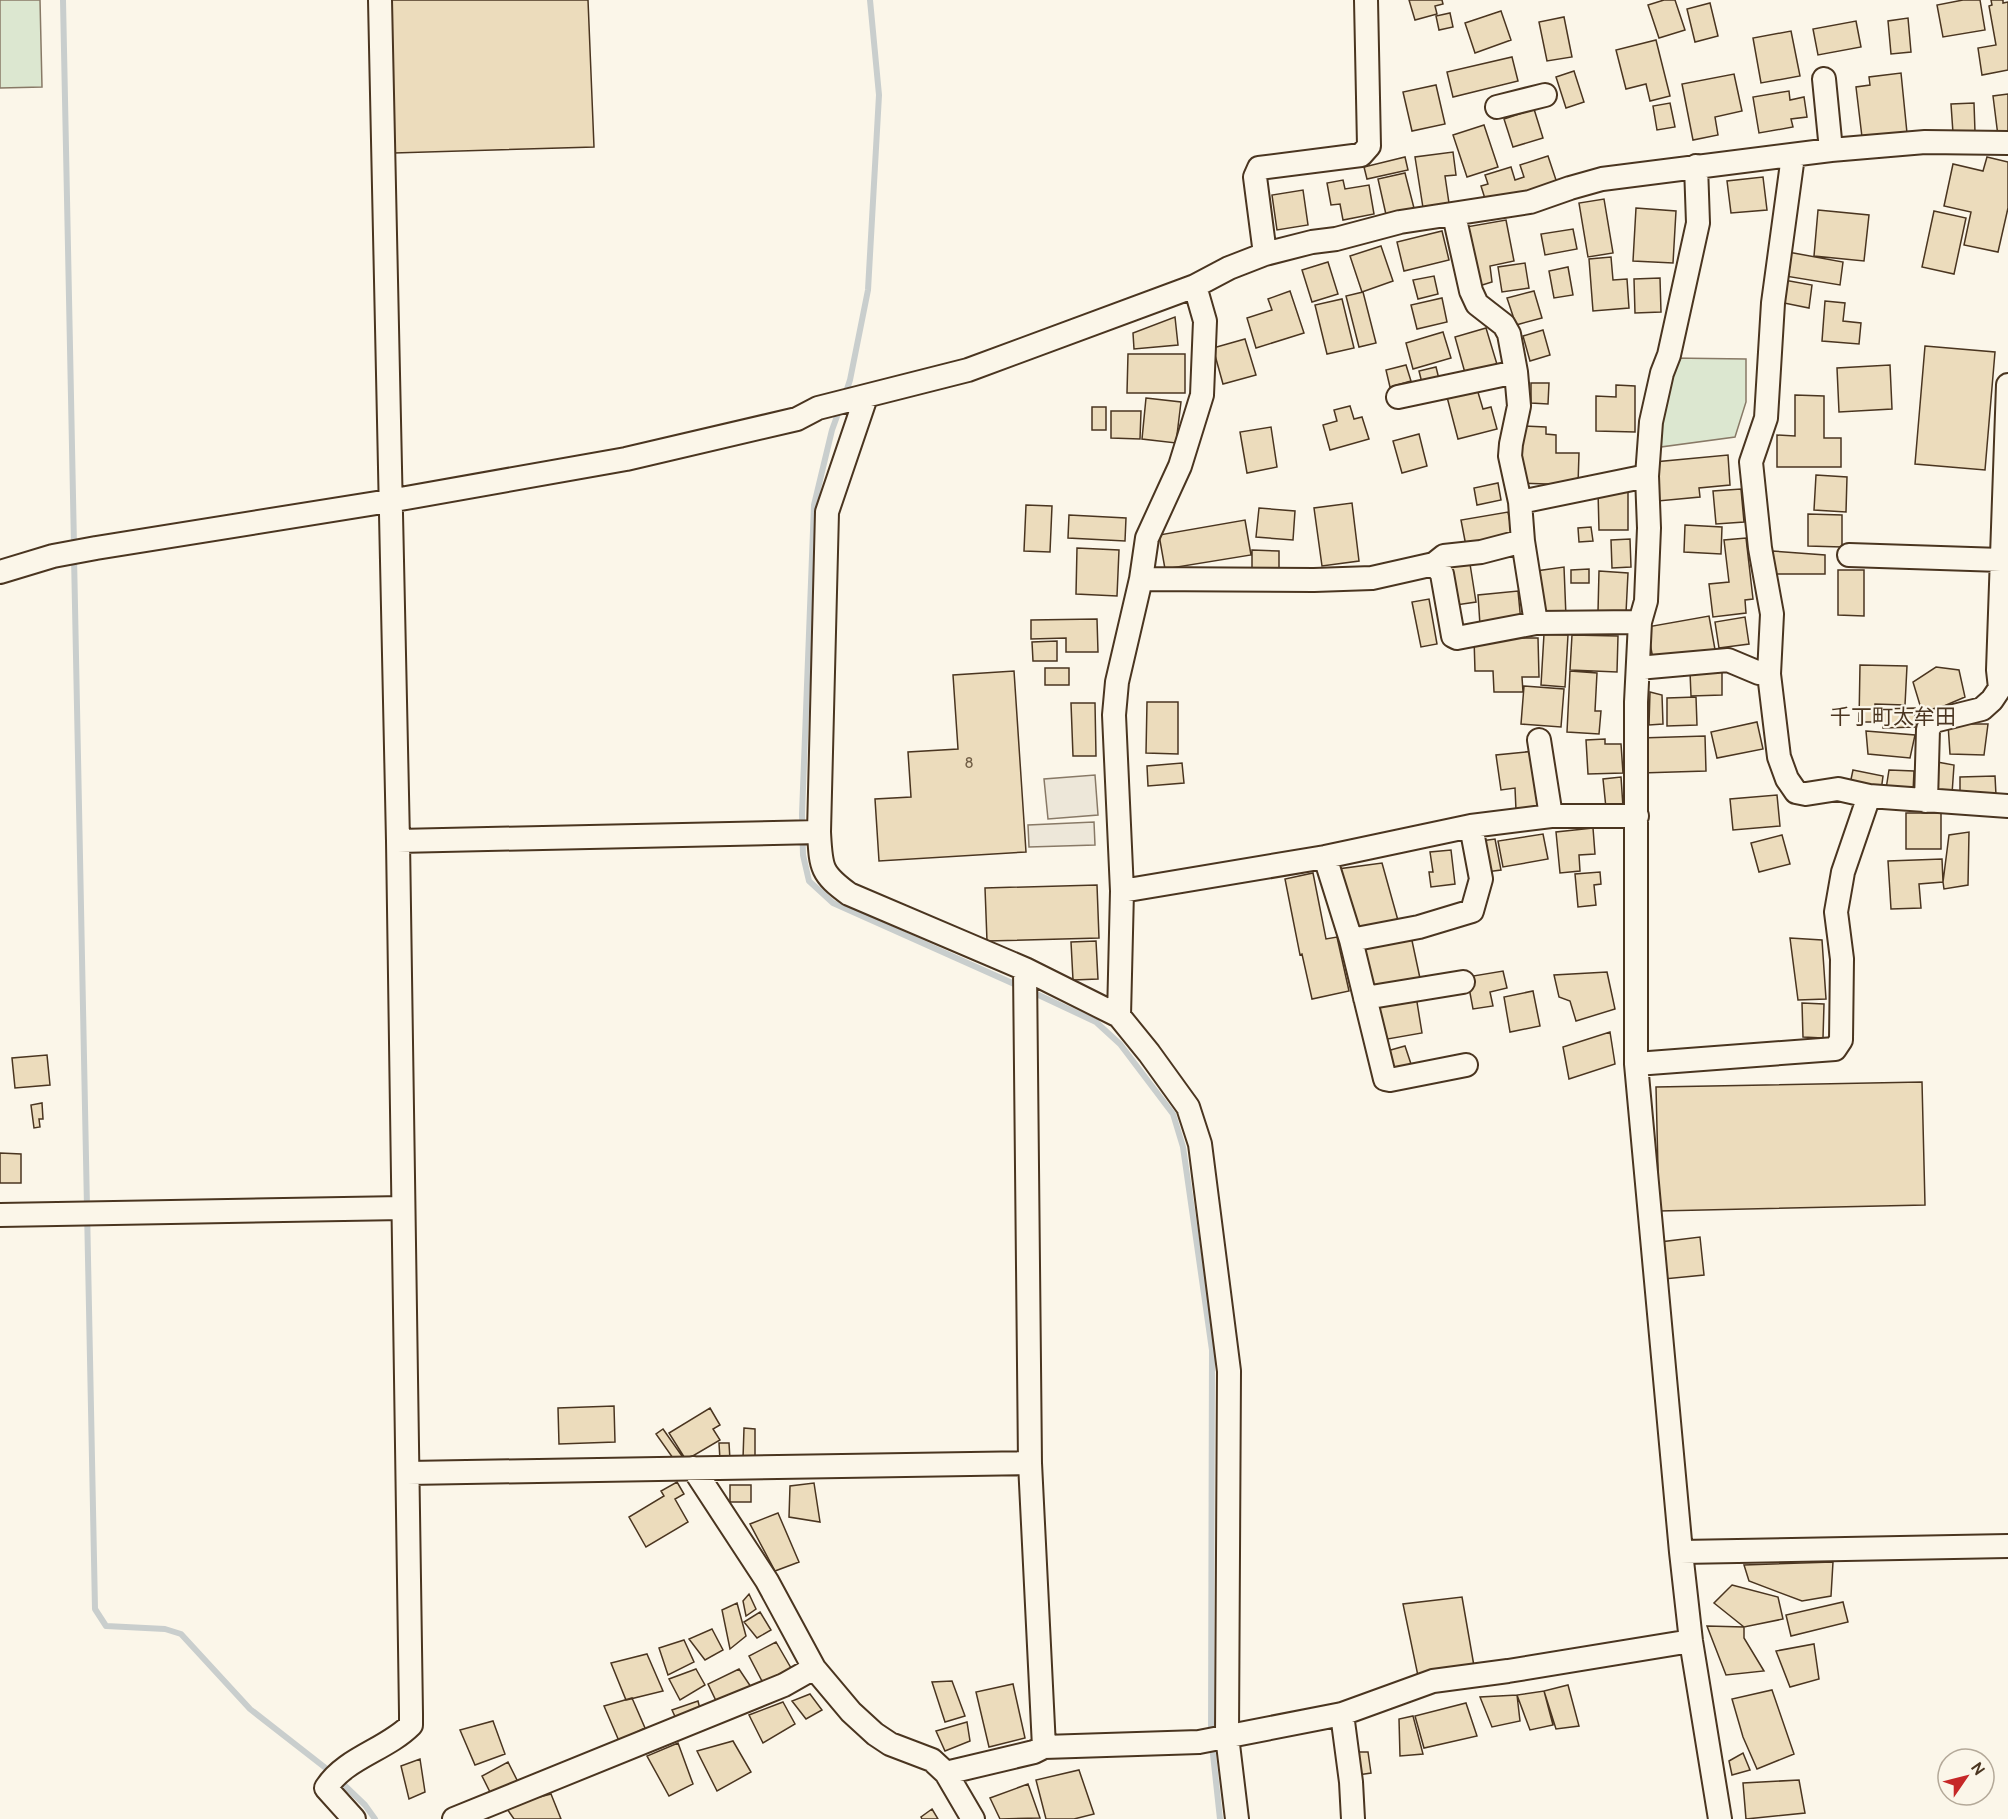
<svg xmlns="http://www.w3.org/2000/svg" width="2008" height="1819" font-family="Cabin,'Noto Sans JP',sans-serif">
	<rect width="100%" height="100%" fill="#fbf6e9"/>
	<path fill="#dce7d0" stroke="#887966" stroke-width="1.5" d="M0,0H40L42,87L0,88Z
		M1671,358L1746,359V402L1735,437L1653,448Z"/>
	<path fill="#ede7d9" stroke="#887966" stroke-width="1.5" d="M1095,775L1098,815L1048,819L1044,779Z
		M1094,822L1095,845L1029,847L1028,825Z"/>
	<g fill="none" stroke-linecap="round" stroke-linejoin="round">
		<path stroke="#c9cecd" stroke-width="6" d="M63,0L74,546
			M845,395L850,380L868,290L879,95L870,0
			M840,408L832,430L814,505L802,814L803,855L809,881L833,903L1021,987
			M74,556L95,1609L106,1626L165,1629L181,1634L250,1709L332,1773
			M1030,991L1096,1022L1120,1044L1173,1114L1183,1147L1212,1350L1211,1735
			M1212,1745L1220,1819
			M339,1780L365,1805L375,1819"/>
	</g>
	<path fill="#ecdcbc" stroke="#4a3520" stroke-width="1.5" d="M388,0H588L594,147L394,153Z
		M1409,0H1442L1443,4L1435,6L1437,14L1415,20Z
		M1664,0H1675L1685,30L1659,38L1648,5Z
		M1963,0H1980L1985,30L1943,37L1937,5Z
		M1991,0H2003V3L2008,2V70L1982,75L1978,48L1996,45L1989,6L1992,5Z
		M1710,3L1718,36L1695,42L1687,9Z
		M1501,11L1511,40L1475,53L1465,23Z
		M1450,13L1453,27L1439,30L1436,16Z
		M1564,17L1572,57L1547,61L1539,22Z
		M1908,18L1911,52L1891,54L1888,21Z
		M1856,21L1861,47L1818,55L1813,29Z
		M1791,31L1800,76L1761,83L1753,38Z
		M1656,40L1670,96L1650,101L1646,84L1626,89L1616,50Z
		M1512,57L1518,81L1453,97L1447,72Z
		M1574,71L1584,102L1566,108L1556,77Z
		M1901,73L1907,133L1862,137L1856,87L1870,85L1869,77Z
		M1734,74L1742,111L1715,117L1718,135L1693,140L1682,84Z
		M1436,85L1445,124L1412,131L1403,92Z
		M1789,91L1790,100L1804,97L1807,117L1791,119L1793,127L1759,133L1753,97Z
		M2008,94V135L1998,136L1993,96Z
		M1670,103L1675,127L1657,130L1653,106Z
		M1974,103L1975,132L1953,133L1951,104Z
		M1534,109L1543,138L1513,147L1504,119Z
		M1484,125L1498,167L1467,177L1453,135Z
		M1453,152L1456,175L1445,176L1450,210L1424,214L1415,157Z
		M1548,156L1557,183L1487,205L1481,186L1488,184L1485,175L1511,167L1515,180L1524,177L1520,165Z
		M1405,157L1408,170L1367,179L1364,167Z
		M1987,157L2008,162V208L1998,252L1964,245L1971,212L1944,206L1953,164L1983,171Z
		M1405,173L1415,212L1387,219L1378,179Z
		M1763,177L1767,210L1731,213L1727,181Z
		M1343,180L1345,189L1369,185L1374,214L1343,220L1340,204L1331,205L1327,183Z
		M1303,190L1308,225L1277,230L1272,195Z
		M1604,199L1613,253L1588,257L1579,203Z
		M1636,208L1676,211L1673,263L1633,261Z
		M1818,210L1869,215L1864,261L1814,256Z
		M1934,211L1966,218L1954,274L1922,267Z
		M1506,220L1514,261L1490,266L1492,282L1479,286L1466,227Z
		M1573,229L1577,249L1545,255L1541,234Z
		M1442,231L1449,260L1404,271L1397,242Z
		M1381,246L1393,281L1362,292L1350,256Z
		M1788,252L1843,262L1840,285L1785,276Z
		M1611,257L1613,280L1627,279L1629,308L1593,311L1589,259Z
		M1328,262L1338,294L1312,302L1302,270Z
		M1525,263L1529,288L1502,292L1498,267Z
		M1568,267L1573,295L1554,298L1549,271Z
		M1434,276L1438,294L1418,299L1413,280Z
		M1660,278L1661,312L1635,313L1634,279Z
		M1784,280L1812,285L1809,308L1779,302Z
		M1290,291L1304,333L1256,348L1247,318L1272,310L1268,299Z
		M1534,291L1542,318L1516,325L1507,298Z
		M1363,292L1376,343L1359,347L1346,296Z
		M1442,298L1447,322L1417,329L1411,305Z
		M1342,299L1354,348L1327,354L1315,305Z
		M1825,301L1845,303L1843,321L1861,323L1859,344L1822,341Z
		M1175,317L1178,345L1134,349L1133,333Z
		M1486,328L1499,371L1467,380L1455,337Z
		M1543,330L1550,355L1530,361L1523,336Z
		M1443,332L1451,358L1413,369L1406,343Z
		M1245,339L1256,375L1223,384L1213,348Z
		M1925,346L1995,352L1985,470L1915,464Z
		M1128,354H1185V393H1127Z
		M1406,365L1411,381L1390,387L1386,370Z
		M1890,365L1892,409L1839,412L1837,368Z
		M1436,367L1439,379L1422,383L1419,371Z
		M1531,383H1549L1548,404L1531,403Z
		M1616,385L1635,386V432L1596,431V396L1616,397Z
		M1477,389L1483,409L1491,407L1497,429L1458,439L1447,397Z
		M1795,395L1824,396V438H1841V467H1777V435L1795,436Z
		M1146,398L1181,402L1176,443L1142,439Z
		M1350,406L1354,419L1362,417L1369,439L1330,450L1323,425L1337,421L1334,410Z
		M1092,407H1106V430H1092Z
		M1111,411H1141L1140,439L1111,438Z
		M1523,426L1546,427V434L1556,435V453H1579L1578,485L1516,483L1517,452H1522Z
		M1271,427L1277,467L1247,473L1240,432Z
		M1419,434L1427,466L1402,473L1393,441Z
		M1728,455L1730,485L1699,488L1700,497L1658,501L1654,462Z
		M1816,475L1847,477L1846,512L1814,510Z
		M1498,483L1501,500L1477,505L1474,488Z
		M1741,489L1744,522L1716,524L1713,491Z
		M1598,491H1628V530H1599Z
		M1352,503L1359,561L1322,566L1314,508Z
		M1026,505L1052,506L1050,552L1024,551Z
		M1259,508L1295,511L1293,540L1256,537Z
		M1508,512L1513,537L1466,546L1461,520Z
		M1808,514L1842,515V547L1808,546Z
		M1069,515L1126,518L1125,541L1068,538Z
		M1245,520L1251,555L1165,569L1159,535Z
		M1685,525L1722,527L1721,554L1684,552Z
		M1591,527L1593,541L1579,542L1578,528Z
		M1746,538L1753,599L1745,600L1746,613L1713,617L1709,584L1729,582L1724,540Z
		M1630,539L1631,567L1612,568L1611,540Z
		M1077,548L1119,550L1117,596L1076,594Z
		M1252,550L1279,551V573L1252,572Z
		M1772,551L1825,555V574H1773Z
		M1470,564L1476,602L1456,605L1450,566Z
		M1564,567L1566,617H1542L1536,571Z
		M1589,569V583H1571V570Z
		M1838,570H1864V616L1838,615Z
		M1599,571L1628,573L1626,613L1598,612Z
		M1518,591L1521,622L1480,625L1478,595Z
		M1429,599L1437,644L1421,647L1412,602Z
		M1709,616L1716,655L1692,657V652L1653,659L1647,627Z
		M1745,617L1749,644L1719,648L1715,622Z
		M1097,619L1098,652H1066V638L1031,639V620Z
		M1544,634L1568,635L1565,687L1541,685Z
		M1572,635L1618,636L1617,672L1570,670Z
		M1474,638H1538L1539,677H1522L1523,692H1494L1493,671H1475Z
		M1057,641V661H1033L1032,642Z
		M1860,665L1907,666L1905,705L1875,704L1874,722H1859Z
		M1936,667L1959,670L1965,697L1923,715L1913,682Z
		M1045,668H1069V685H1045Z
		M1014,671L1026,852L879,861L875,799L911,797L908,752L958,749L953,675Z
		M1570,671L1597,673L1595,711H1601L1599,734L1567,732Z
		M1722,671V695L1691,696L1690,672Z
		M1524,686L1564,689L1561,727L1521,724Z
		M1650,692L1662,695L1663,724L1649,725Z
		M1696,697L1697,725L1667,726V698Z
		M1147,702H1178V754L1146,753Z
		M1071,703H1095L1096,756H1073Z
		M1915,708V727L1883,728L1882,709Z
		M1757,722L1763,749L1717,758L1711,732Z
		M1948,724H1988L1984,755L1950,754Z
		M1866,731L1915,735L1910,758L1868,754Z
		M1705,736L1706,771L1641,773L1640,738Z
		M1605,739V744H1621L1623,773L1588,774L1586,740Z
		M1535,751L1542,806L1516,810L1515,788L1501,790L1496,755Z
		M1937,762L1954,765L1952,794L1936,793Z
		M1182,763L1184,783L1148,786L1147,766Z
		M1853,770L1883,776L1881,791L1850,784Z
		M1889,770L1914,771L1913,792L1886,789Z
		M1995,776L1996,795L1960,793V777Z
		M1621,777L1623,807L1606,808L1603,779Z
		M1777,795L1780,826L1733,830L1730,799Z
		M1906,813H1941V849H1906Z
		M1593,828L1595,854L1579,855L1580,871L1560,873L1556,832Z
		M1969,832L1968,885L1944,889L1943,882L1949,835Z
		M1543,834L1548,859L1503,867L1498,841Z
		M1782,835L1790,864L1759,872L1751,843Z
		M1495,839L1501,870L1486,872L1481,841Z
		M1451,850L1455,884L1431,887L1429,872H1433L1430,852Z
		M1942,859L1943,882L1919,884L1921,908L1891,909L1888,861Z
		M1382,863L1399,924L1355,934L1338,869Z
		M1600,872L1601,884L1594,885L1596,905L1578,907L1575,874Z
		M1313,873L1326,939L1337,937L1349,991L1312,999L1302,954L1300,955L1285,879Z
		M1097,885L1099,938L987,941L985,888Z
		M1411,936L1421,983L1371,991L1360,945Z
		M1790,938L1822,940L1826,999L1798,1000Z
		M1096,941L1098,979L1073,980L1071,942Z
		M1503,971L1507,988L1490,992L1493,1006L1473,1009L1467,977Z
		M1607,972L1615,1009L1576,1021L1570,1001L1559,997L1554,975Z
		M1533,991L1540,1026L1510,1032L1504,997Z
		M1416,996L1422,1033L1382,1040L1374,1005Z
		M1802,1003L1824,1004L1823,1038L1803,1037Z
		M1610,1032L1615,1064L1569,1079L1563,1047Z
		M1405,1046L1412,1067L1392,1072L1387,1051Z
		M47,1055L50,1085L15,1088L12,1058Z
		M1922,1082L1925,1205L1659,1211L1656,1087Z
		M42,1103L43,1119H39L40,1127L34,1128L31,1105Z
		M0,1153L21,1154V1183H0Z
		M1700,1237L1704,1275L1664,1279L1660,1242Z
		M614,1406L615,1442L559,1444L558,1408Z
		M710,1408L720,1425L713,1429L720,1440L686,1460L669,1433Z
		M744,1428L755,1429V1459H743Z
		M663,1429L682,1456L675,1461L656,1434Z
		M719,1443H729L730,1460H720Z
		M677,1482L684,1494L675,1499L688,1522L646,1547L629,1517L664,1496L661,1491Z
		M814,1483L820,1522L789,1517L790,1486Z
		M730,1485H751V1502H730Z
		M778,1513L799,1562L775,1571L750,1524Z
		M1833,1562L1831,1596L1802,1601L1749,1581L1744,1565Z
		M1732,1585L1778,1597L1783,1619L1744,1627L1714,1603Z
		M749,1594L756,1609L746,1616L743,1601Z
		M1462,1597L1474,1666L1418,1676L1403,1604Z
		M1843,1602L1848,1622L1791,1636L1786,1615Z
		M737,1603L746,1636L730,1649L722,1610Z
		M760,1612L771,1630L757,1638L744,1622Z
		M1707,1626L1744,1627V1638L1764,1671L1726,1675Z
		M712,1629L723,1650L705,1660L689,1639Z
		M684,1640L694,1662L668,1675L659,1648Z
		M776,1642L791,1668L763,1683L749,1656Z
		M1814,1644L1819,1679L1790,1687L1776,1651Z
		M647,1654L663,1691L626,1700L611,1663Z
		M696,1669L705,1685L680,1700L669,1679Z
		M739,1669L753,1690L719,1707L708,1684Z
		M952,1681L965,1716L945,1722L932,1682Z
		M1013,1684L1025,1738L989,1747L976,1692Z
		M1568,1685L1579,1726L1556,1729L1544,1691Z
		M1772,1690L1794,1754L1757,1769L1743,1737L1732,1699Z
		M1544,1691L1553,1725L1530,1730L1517,1695Z
		M810,1694L822,1710L806,1719L792,1701Z
		M1517,1695L1520,1721L1492,1727L1480,1697Z
		M632,1698L645,1728L619,1741L604,1706Z
		M698,1701L701,1713L678,1723L672,1710Z
		M783,1702L795,1724L763,1743L749,1715Z
		M1466,1703L1477,1736L1424,1748L1415,1716Z
		M1413,1716L1423,1754L1400,1756L1399,1719Z
		M493,1721L505,1754L475,1765L460,1730Z
		M967,1722L970,1741L945,1751L936,1731Z
		M733,1741L751,1772L717,1791L697,1751Z
		M678,1743L693,1784L669,1796L647,1756Z
		M1354,1752H1368L1371,1773L1358,1775Z
		M1743,1753L1750,1770L1732,1775L1729,1761Z
		M420,1759L425,1792L409,1799L401,1766Z
		M508,1762L519,1784L492,1796L482,1776Z
		M1079,1770L1094,1814L1074,1819H1046L1036,1780Z
		M1799,1780L1805,1813L1746,1819L1743,1783Z
		M1028,1784L1040,1818L1000,1819L990,1798Z
		M551,1794L561,1819H514L505,1806Z
		M932,1809L938,1819H922L921,1817Z"/>
	<g fill="none" stroke-linecap="round" stroke-linejoin="round">
		<defs>
			<path id="minor" d="M1824,79L1831,150
				M1497,107L1545,95
				M1793,156L1773,303L1766,418L1751,462L1760,548L1772,614L1769,674L1779,757L1787,779L1796,792L1806,794L1838,789L1869,796
				M1696,166L1698,223L1669,355L1662,373L1651,422L1647,476L1649,528L1646,601L1640,622L1636,702V1064L1681,1552L1691,1641L1720,1819
				M1454,215L1471,291L1477,304L1504,325L1509,334L1516,372L1519,406L1511,444L1510,456L1520,502L1523,541L1536,623
				M1265,254L1255,177L1259,168L1361,155L1369,146L1366,0
				M866,397L827,512L819,832C821,867 820,873 849,894L1025,969
				M1398,397L1516,372
				M1520,502L1647,476
				M1849,555L2001,560
				M1434,564L1442,574L1453,636L1457,638L1536,623L1640,622
				M0,572L53,556L96,548L389,501L626,459L797,419L818,408L968,370L1195,286L1229,268L1265,254L1312,242L1336,239L1400,222L1530,202L1570,188L1602,179L1831,150L1925,142L2008,143
				M1141,579L1314,580L1372,578L1434,564L1444,556L1481,552L1523,541
				M1638,668L1728,660L1759,673L1769,674
				M1539,740L1551,816
				M1926,801L1928,729L1934,721L1982,709L1992,700L2000,688L1998,670L2008,385
				M398,841L819,832
				M1325,857L1351,940L1385,1079L1390,1080L1466,1065
				M1122,891L1325,857L1471,826L1551,816H1637
				M1351,940L1419,927L1472,911L1481,879L1471,826
				M1365,998L1463,982
				M1119,1016L1122,891L1114,715L1117,682L1141,579L1147,538L1180,466L1202,395L1205,321L1195,286
				M1636,1064L1835,1049L1841,1040L1842,959L1836,912L1843,872L1869,796L2008,806
				M0,1215L403,1208
				M693,1468L767,1581L814,1668L851,1712L875,1734L890,1744L932,1760L946,1773L973,1819
				M408,1473L1030,1463
				M1681,1552L2008,1546
				M1342,1714L1351,1782L1353,1819
				M1044,1747L1030,1463L1025,969L1119,1016L1149,1053L1188,1107L1200,1144L1229,1371L1227,1736L1237,1819
				M946,1773L1034,1752L1044,1747L1199,1742L1342,1714L1433,1681L1508,1671L1691,1641
				M354,1819L326,1788C345,1758 386,1750 411,1725V1714L398,841L380,0
				M454,1819L784,1685L814,1668"/>
		</defs>
		<use href="#minor" stroke="#4a3520" stroke-width="26"/>
		<use href="#minor" stroke="#fbf6e9" stroke-width="22"/>
	</g>
	<g text-anchor="middle" stroke-width="4.5" stroke-linejoin="round" paint-order="stroke">
		<g font-size="15" fill="#725f47">
			<text x="969" y="768">8</text>
		</g>
		<g font-size="21" fill="#4a3520" stroke="#fbf6e9">
			<text x="1893" y="724">千丁町太牟田</text>
		</g>
	</g>
	<g transform="translate(1966 1777) rotate(55)"><circle r="28" fill="#fbf6e9" stroke="#b4a999" stroke-width="1.5"/>
	<path d="M0-4.5L10 22L0 15L-10 22Z" fill="#c62828"/>
	<text y="-9" font-size="16" font-weight="bold" text-anchor="middle" fill="#4a3520">N</text>
	</g>
</svg>
